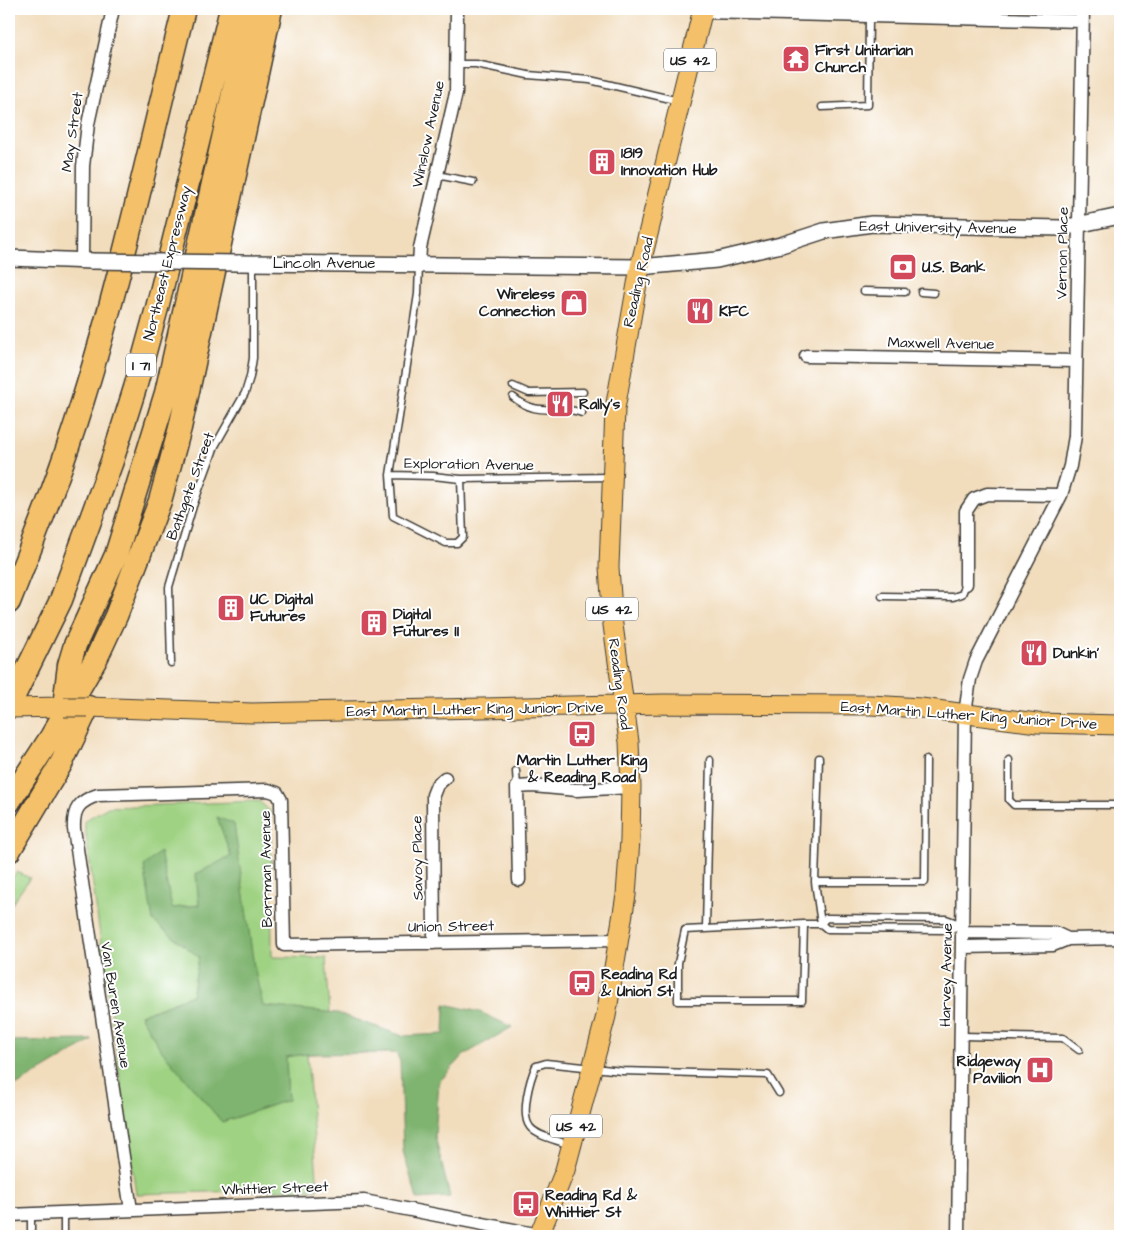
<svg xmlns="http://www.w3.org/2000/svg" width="1129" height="1245" font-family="'Architects Daughter',sans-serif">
	<rect width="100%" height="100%" fill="#fff"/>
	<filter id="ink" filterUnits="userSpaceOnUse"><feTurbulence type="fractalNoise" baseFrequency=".02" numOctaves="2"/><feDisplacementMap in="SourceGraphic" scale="10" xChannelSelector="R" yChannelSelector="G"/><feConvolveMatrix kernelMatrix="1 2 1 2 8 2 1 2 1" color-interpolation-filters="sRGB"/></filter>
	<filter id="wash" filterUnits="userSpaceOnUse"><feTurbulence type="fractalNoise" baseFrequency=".0096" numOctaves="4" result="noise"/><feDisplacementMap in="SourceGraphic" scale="20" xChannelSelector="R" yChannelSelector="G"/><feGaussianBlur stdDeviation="1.12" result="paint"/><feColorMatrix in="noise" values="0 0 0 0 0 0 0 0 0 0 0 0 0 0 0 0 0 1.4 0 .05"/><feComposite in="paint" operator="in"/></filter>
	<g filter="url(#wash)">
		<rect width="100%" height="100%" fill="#f1dcbb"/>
		<path fill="#9fd282" stroke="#5e774f" d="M259,801L271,812L272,957L326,958L333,1053L307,1054L318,1189L136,1194L84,821L108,807Z
			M17,872L30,878L9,908V882Z"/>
		<path fill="#7fb470" stroke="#4e6846" d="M217,817L234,824L254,967L263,1006L337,1013L403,1036L444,1034L445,1004L480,1012L512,1027L464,1055L439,1082L435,1136L450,1197L417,1199L403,1151L400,1061L396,1053L307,1054L286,1057L288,1100L222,1122L161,1050L140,1015L192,995L199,957L153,921L144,866L160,852L172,908L199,905L196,874L231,856Z
			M93,1040L9,1090V1041Z"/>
	</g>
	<g filter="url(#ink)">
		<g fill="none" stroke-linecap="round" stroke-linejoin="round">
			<defs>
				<path id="service" d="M456,64H476L528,75L590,80L679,101
					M822,107L868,105L869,17
					M437,175L473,182
					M419,265L418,294L390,475L433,476L461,479L610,477
					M864,291L905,292
					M921,292L934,293
					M513,386L529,393L583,392
					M513,397C540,419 555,403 582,413
					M390,475L393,516L446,543H457L463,537L461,479
					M882,596L953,597L962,594L966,584
					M171,663L169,587L193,506L215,446L245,393L250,377L253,358V264
					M819,758L815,882L821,924
					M1009,760V800L1014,805H1120
					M516,771L517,787
					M815,882H925L926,760
					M804,924L802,1001H678V963L685,930Z
					M804,924H821L827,929L946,930L963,925
					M821,924L826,918L946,919L963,925
					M706,927L710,760
					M962,1036L1063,1038L1079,1050
					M569,1145C558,1140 538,1137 530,1127C520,1114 530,1079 536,1066L546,1063L622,1071L768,1075L779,1093
					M64,1213V1236
					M31,1214V1236"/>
				<path id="minor" d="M702,12L1082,21
					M82,261L83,166L88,124L113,9
					M419,264L420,248L456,93L457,9
					M806,356L1075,361
					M966,584V511L974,499L987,494L1061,495
					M519,880L517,787L533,786L577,790L631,787
					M963,932L1055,933L1068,939L1120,938
					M434,943L433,795L437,785L445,778
					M963,947L1053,945L1068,939
					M131,1210L74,829C73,809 79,801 98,795L268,790L277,793L281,800L284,945L619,940
					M9,1215L364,1201L540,1235
					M958,1236L965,714L970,679L976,661L1061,495L1070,466L1075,436L1083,9"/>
				<path id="tertiary" d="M9,258L92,261
					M238,263L640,267L717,260L781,245L824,231L872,224L1062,228L1120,216"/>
				<path id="primary" d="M88,707L252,713L663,704L871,705L921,708L1037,723L1120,725
					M9,708L64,707
					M539,1236L565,1170L606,1016L626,895L630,840L631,787L629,742L613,625L609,567L615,409L640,267L703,9"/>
				<path id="motorway" d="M9,602C36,535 62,469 83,400C123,271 151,139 184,9
					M9,706L61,600L112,461L135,388L157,308L231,9
					M64,706L69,665L75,645L116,555L166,393L252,9
					M9,802L51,737L96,659L116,616L160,501L180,428L271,9
					M9,851L62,762L88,707"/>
			</defs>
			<use href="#service" stroke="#3c3934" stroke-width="9"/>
			<use href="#minor" stroke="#3c3934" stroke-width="15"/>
			<use href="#tertiary" stroke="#3c3934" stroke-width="18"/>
			<use href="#primary" stroke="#3c3934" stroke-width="21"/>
			<use href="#motorway" stroke="#3c3934" stroke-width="25"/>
			<use href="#service" stroke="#fff" stroke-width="6"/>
			<use href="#minor" stroke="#fff" stroke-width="12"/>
			<use href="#tertiary" stroke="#fff" stroke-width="15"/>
			<use href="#primary" stroke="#f4c16a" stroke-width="19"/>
			<use href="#motorway" stroke="#f4c16a" stroke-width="22"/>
			<defs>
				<path id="tertiary-bridge" d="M92,261L238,263"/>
				<path id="primary-bridge" d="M64,707H88"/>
			</defs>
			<use href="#tertiary-bridge" stroke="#3c3934" stroke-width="18" stroke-linecap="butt"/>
			<use href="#primary-bridge" stroke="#3c3934" stroke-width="21" stroke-linecap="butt"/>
			<use href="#tertiary-bridge" stroke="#fff" stroke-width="15"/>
			<use href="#primary-bridge" stroke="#f4c16a" stroke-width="19"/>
		</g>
	</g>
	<defs>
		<symbol id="temple-square" viewBox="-11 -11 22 22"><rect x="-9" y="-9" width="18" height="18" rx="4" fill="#d1495b" stroke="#fff"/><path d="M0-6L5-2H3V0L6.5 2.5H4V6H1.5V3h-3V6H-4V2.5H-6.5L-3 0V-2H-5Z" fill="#fff"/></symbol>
		<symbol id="building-square" viewBox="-11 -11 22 22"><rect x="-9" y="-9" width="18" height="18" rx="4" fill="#d1495b" stroke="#fff"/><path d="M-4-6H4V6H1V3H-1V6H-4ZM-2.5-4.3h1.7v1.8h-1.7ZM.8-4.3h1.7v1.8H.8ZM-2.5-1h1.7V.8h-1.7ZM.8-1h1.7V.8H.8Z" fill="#fff"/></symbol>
		<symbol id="bank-square" viewBox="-11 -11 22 22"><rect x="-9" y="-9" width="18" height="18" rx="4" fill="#d1495b" stroke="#fff"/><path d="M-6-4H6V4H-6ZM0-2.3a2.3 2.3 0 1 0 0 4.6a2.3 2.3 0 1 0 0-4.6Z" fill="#fff"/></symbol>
		<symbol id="shop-square" viewBox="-11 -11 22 22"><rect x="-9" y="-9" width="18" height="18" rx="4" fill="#d1495b" stroke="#fff"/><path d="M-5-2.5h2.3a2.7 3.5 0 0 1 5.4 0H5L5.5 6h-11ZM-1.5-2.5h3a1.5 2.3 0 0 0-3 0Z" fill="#fff"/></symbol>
		<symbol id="restaurant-square" viewBox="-11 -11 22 22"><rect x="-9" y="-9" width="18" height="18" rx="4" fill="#d1495b" stroke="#fff"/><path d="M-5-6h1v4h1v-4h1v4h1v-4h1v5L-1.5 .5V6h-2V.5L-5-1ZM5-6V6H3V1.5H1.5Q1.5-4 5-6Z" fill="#fff"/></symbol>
		<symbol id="bus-square" viewBox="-11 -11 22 22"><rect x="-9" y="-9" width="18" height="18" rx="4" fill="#d1495b" stroke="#fff"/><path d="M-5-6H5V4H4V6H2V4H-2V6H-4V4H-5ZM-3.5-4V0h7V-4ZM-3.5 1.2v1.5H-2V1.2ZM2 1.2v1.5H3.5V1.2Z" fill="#fff"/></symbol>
		<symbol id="hospital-square" viewBox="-11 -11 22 22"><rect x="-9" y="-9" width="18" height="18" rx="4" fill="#d1495b" stroke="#fff"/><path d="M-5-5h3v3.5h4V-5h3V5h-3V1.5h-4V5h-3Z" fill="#fff"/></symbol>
	</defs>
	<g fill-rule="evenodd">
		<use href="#temple-square" x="780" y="43" width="32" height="32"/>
		<use href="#building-square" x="586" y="146" width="32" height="32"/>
		<use href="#bank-square" x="887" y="251" width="32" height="32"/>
		<use href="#shop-square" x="558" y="287" width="32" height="32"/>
		<use href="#restaurant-square" x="684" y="295" width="32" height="32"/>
		<use href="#restaurant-square" x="544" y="388" width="32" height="32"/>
		<use href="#building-square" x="215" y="592" width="32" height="32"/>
		<use href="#building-square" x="358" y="607" width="32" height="32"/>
		<use href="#restaurant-square" x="1018" y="637" width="32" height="32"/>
		<use href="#bus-square" x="566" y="718" width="32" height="32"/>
		<use href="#bus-square" x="566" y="967" width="32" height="32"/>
		<use href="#hospital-square" x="1024" y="1054" width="32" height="32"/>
		<use href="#bus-square" x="510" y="1188" width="32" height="32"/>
	</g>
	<g text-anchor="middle" stroke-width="4" stroke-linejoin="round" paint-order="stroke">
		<g fill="#fff" stroke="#606060" stroke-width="1">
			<rect x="664" y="48.5" width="52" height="23" rx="4"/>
			<rect x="126" y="353.5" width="30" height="23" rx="4"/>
			<rect x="586" y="597.5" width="52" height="23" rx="4"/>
			<rect x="550" y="1114.5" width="52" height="23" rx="4"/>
		</g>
		<g font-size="14" font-weight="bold" fill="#1c1c1c">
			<text x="690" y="65">US 42</text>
			<text x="141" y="370">I 71</text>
			<text x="612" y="614">US 42</text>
			<text x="576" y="1131">US 42</text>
		</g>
		<g font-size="15" font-weight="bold" fill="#1c1c1c" stroke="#fff" text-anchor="start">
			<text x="815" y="55">First Unitarian<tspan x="815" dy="17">Church</tspan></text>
			<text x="621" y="158">1819<tspan x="621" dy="17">Innovation Hub</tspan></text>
			<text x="922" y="272">U.S. Bank</text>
			<text x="555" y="299" text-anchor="end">Wireless<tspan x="555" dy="17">Connection</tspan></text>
			<text x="719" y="316">KFC</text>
			<text x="579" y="409">Rally's</text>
			<text x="250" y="604">UC Digital<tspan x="250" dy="17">Futures</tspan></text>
			<text x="393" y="619">Digital<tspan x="393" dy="17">Futures II</tspan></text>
			<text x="1053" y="658">Dunkin'</text>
			<text x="582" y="765" text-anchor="middle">Martin Luther King<tspan x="582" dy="17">&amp; Reading Road</tspan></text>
			<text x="601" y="979">Reading Rd<tspan x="601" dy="17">&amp; Union St</tspan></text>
			<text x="1021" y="1066" text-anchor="end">Ridgeway<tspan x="1021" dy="17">Pavilion</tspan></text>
			<text x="545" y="1200">Reading Rd &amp;<tspan x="545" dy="17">Whittier St</tspan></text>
		</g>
		<g font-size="15" fill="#1c1c1c" stroke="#fff">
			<text transform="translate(72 132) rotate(-82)" y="5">May Street</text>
			<text transform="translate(428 134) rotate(-78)" y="5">Winslow Avenue</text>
			<text transform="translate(938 227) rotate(1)" y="5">East University Avenue</text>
			<text transform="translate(1062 253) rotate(-89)" y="5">Vernon Place</text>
			<text transform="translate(167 263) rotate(-76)" y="5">Northeast Expressway</text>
			<text x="324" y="268">Lincoln Avenue</text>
			<text transform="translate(638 282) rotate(-77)" y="5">Reading Road</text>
			<text transform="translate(941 343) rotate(1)" y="5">Maxwell Avenue</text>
			<text transform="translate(469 464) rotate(1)" y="5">Exploration Avenue</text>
			<text transform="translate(190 486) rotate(-70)" y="5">Bathgate Street</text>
			<text transform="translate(620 684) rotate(82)" y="5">Reading Road</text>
			<text transform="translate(475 709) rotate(-1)" y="5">East Martin Luther King Junior Drive</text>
			<text transform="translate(969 715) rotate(4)" y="5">East Martin Luther King Junior Drive</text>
			<text transform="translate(417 858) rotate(-91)" y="5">Savoy Place</text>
			<text transform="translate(266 869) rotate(-91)" y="5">Borrman Avenue</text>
			<text transform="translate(451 926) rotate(-1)" y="5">Union Street</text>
			<text transform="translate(946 975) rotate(-89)" y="5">Harvey Avenue</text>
			<text transform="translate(116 1005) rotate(81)" y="5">Van Buren Avenue</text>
			<text transform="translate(275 1188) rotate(-2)" y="5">Whittier Street</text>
		</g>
	</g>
	<rect width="1129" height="1245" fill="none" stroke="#fff" stroke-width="30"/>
</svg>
